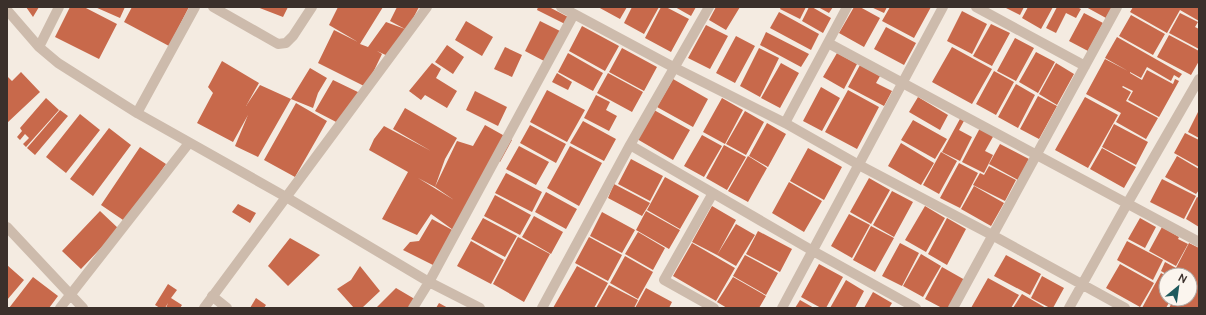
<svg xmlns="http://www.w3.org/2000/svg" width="1206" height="315" font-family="Ubuntu,sans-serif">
	<rect width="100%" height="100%" fill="#f4ebe1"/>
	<path fill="#c8694b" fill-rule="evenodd" d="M26,7H39L33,17Z
		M70,7H84L117,24L99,59L55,37Z
		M95,7H125L120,18Z
		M132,7H189L169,46L124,22Z
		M257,7H288L283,17Z
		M338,7H383L360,44L368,47L386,22L405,29L390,21L397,7H419L407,30L390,57L377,51L382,54L366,87L318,63L334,30L358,42L329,25Z
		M538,7H549L568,17L565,24L537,10Z
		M598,7H627L620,19Z
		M632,7H659L644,34L624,23Z
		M661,7H666L689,19L671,52L645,38Z
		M675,7H696L691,16Z
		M716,7H740L726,30L709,20Z
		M781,7H806L800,19L780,9Z
		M809,7H812L831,18L823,33L802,21Z
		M818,7H833L829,13Z
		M854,7H860L880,18L864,47L839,33Z
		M871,7H887L884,13Z
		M890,7H931L914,38L882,21Z
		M1004,7H1024L1020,15Z
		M1028,7H1053L1041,29L1022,18Z
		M1057,7H1077L1081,9L1076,18L1066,13L1056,33L1046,28Z
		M1086,7H1112L1106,18Z
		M1133,7H1199V21L1180,10L1167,33L1130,12Z
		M962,11L987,24L972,54L947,41Z
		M779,12L819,34L811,50L770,28Z
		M1084,13L1103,23L1088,51L1069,41Z
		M1180,13L1198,22L1195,27L1199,29V49L1169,33Z
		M1131,15L1165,34L1153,55L1119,36Z
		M466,21L493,37L482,56L455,40Z
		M540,21L562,32L546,62L525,51Z
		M991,24L1010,33L992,66L973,56Z
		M706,25L728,36L710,69L688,58Z
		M582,26L619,46L605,71L569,51Z
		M886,27L916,43L904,65L874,49Z
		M766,32L809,54L801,67L760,45Z
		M1169,35L1199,51V61L1191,75L1157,57Z
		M736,36L755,46L735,83L716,73Z
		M1117,37L1182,74L1179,78L1174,75L1171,81L1147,67L1141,78L1130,72V73L1142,80L1147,70L1173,84L1175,79L1179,81L1159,117L1128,100L1133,91L1123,86L1122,87L1131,92L1126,101L1158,118L1146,139L1116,122L1121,113L1086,94L1105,59L1128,71L1105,58Z
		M1015,38L1034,48L1016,81L997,71Z
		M447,45L464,57L453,74L435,62Z
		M505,47L522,55L512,77L494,69Z
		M952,47L992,69L972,104L932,82Z
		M622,48L657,67L644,91L609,72Z
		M759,48L779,58L760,97L740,86Z
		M1036,52L1055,62L1038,93L1019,82Z
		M568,53L603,73L593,91L558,72Z
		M837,53L857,64L844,89L823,77Z
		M222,61L259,83L246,106L260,85L291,99L258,157L235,146L248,115L233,142L197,123L213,93L208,87Z
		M432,63L441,69L436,78L457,91L447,108L425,95L421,100L409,91Z
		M781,63L799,73L780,108L761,98Z
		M1056,63L1074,74L1057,105L1039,94Z
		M860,65L880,76L876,83L892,91L884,106L848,87Z
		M310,68L327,78L318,93L313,108L291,99Z
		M994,71L1014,82L996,115L976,104Z
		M21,72L40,92L7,123V76L12,81Z
		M557,73L572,82L568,90L552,82Z
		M608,73L643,92L632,112L597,93Z
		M673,79L708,99L693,127L657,107Z
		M333,80L362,94L340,124L315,111Z
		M1016,84L1035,95L1018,128L998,117Z
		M821,87L840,98L822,131L803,121Z
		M547,90L585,110L567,142L530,122Z
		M848,90L879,107L857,149L825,132Z
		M475,91L507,107L498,126L466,110Z
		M596,95L610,102L606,110L617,116L609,131L584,118Z
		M1038,96L1057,106L1039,139L1020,129Z
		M918,97L948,115L940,130L909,112Z
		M1085,97L1118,115L1088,168L1055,150Z
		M46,98L59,110L26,147L23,144L29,138L25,134L20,140L17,137L22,131L20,128Z
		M722,98L743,110L725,144L703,132Z
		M296,103L327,121L295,177L264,160Z
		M405,108L457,138L445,159L435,187L457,141L473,146L485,125L512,140L500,162L496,159L456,232L431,214L417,235L382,219L408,172L369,150L374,139L384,126L431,151L393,129ZM418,178L435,187L454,200Z
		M60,110L68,116L35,155L27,148Z
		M654,110L690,130L673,160L637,139Z
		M1199,110V138L1188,132Z
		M745,111L764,122L746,155L726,144Z
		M80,114L100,130L66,173L46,157Z
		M961,117L965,119L959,130L972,137L960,161L942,152Z
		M913,120L947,139L935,159L901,140Z
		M583,121L616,139L604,161L570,143Z
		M767,123L786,134L768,167L749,156Z
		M1114,124L1148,142L1136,165L1102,147Z
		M530,125L566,144L556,163L520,143Z
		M109,128L131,145L93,196L70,179Z
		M980,128L994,135L985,151L993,155L984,173L962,162Z
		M1185,133L1199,140V167L1174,153Z
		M702,135L722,146L704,177L684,166Z
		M901,143L934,163L921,185L888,166Z
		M1000,144L1029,159L1018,180L989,164Z
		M724,145L746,157L727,190L706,178Z
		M519,146L549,162L536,185L506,169Z
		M570,146L602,163L579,206L547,188Z
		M140,147L166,164L126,222L101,205Z
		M808,148L842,167L824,200L790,181Z
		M1102,148L1136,167L1124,188L1090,169Z
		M941,152L957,161L939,194L923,185Z
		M748,156L767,168L748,202L728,191Z
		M1177,156L1199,169V190L1196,194L1165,177Z
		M631,159L663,176L650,201L618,184Z
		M959,163L978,173L960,208L940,198Z
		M989,166L1016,180L1005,201L973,185L980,173L984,175Z
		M506,173L542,192L532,212L495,193Z
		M665,177L699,196L680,229L647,210Z
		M869,178L890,190L871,224L850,212Z
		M1162,179L1196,196L1184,219L1150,202Z
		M789,182L822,201L804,232L772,213Z
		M614,184L650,203L642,216L608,198Z
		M974,186L1004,203L991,226L961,209Z
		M892,191L913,202L894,237L873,225Z
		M546,192L577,209L566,229L535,212Z
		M495,195L531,215L520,235L484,216Z
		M1197,197L1199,198V227L1186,219Z
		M238,204L256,213L250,223L232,212Z
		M712,206L736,220L717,255L692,242Z
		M925,206L945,218L926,252L905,240Z
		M100,211L119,229L81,269L62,251Z
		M646,211L680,230L669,249L636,230Z
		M602,212L635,230L622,253L590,236Z
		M849,214L870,225L852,258L831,246Z
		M534,216L563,232L551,254L522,237Z
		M483,218L517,236L505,257L471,239Z
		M947,218L966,229L947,265L928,254Z
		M1140,218L1156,227L1145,248L1128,239Z
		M432,219L456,232L437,267L403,250L410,242L419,241Z
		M736,224L755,235L736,266L717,255Z
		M871,226L894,238L875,272L853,260Z
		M1162,227L1179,237L1178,239L1188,244L1176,266L1149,251Z
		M758,231L792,249L780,272L746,254Z
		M638,232L665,248L653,270L625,254Z
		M518,237L550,254L524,302L493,284Z
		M589,237L622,255L608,281L575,263Z
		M290,238L320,255L288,286L268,266Z
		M471,241L504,260L491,284L457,266Z
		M1127,241L1163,260L1153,280L1117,260Z
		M692,243L735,268L716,301L673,276Z
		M900,243L919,253L902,286L882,276Z
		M1189,243L1199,248V291L1193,288L1199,291V308H1169L1174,299H1190V275H1168L1161,271L1165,262L1176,268Z
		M921,254L941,266L923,297L903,286Z
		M745,255L778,273L766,295L733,276Z
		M1006,255L1041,274L1030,295L994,276Z
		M625,256L653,272L638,299L610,283Z
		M819,264L843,277L826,308H821L801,297Z
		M1120,264L1154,283L1140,307L1106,288Z
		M7,265L24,280L7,300Z
		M360,266L380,291L362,308H354L337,289L351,280Z
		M577,266L608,283L594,308H553Z
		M942,267L965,280L950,308H942L925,299Z
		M1161,273L1166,276V299H1171L1166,308H1142Z
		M1042,276L1064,288L1053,308H1050L1031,298Z
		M33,277L58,296L49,308H9Z
		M733,277L766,296L759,308H727L717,302Z
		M988,278L1019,295L1011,308H971Z
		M846,280L864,291L855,308H830Z
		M168,284L177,290L171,298L182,305L180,308H166L168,303L165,308H160L155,305Z
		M609,285L638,300L634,308H596Z
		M396,288L418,301L413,308H376Z
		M646,288L672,302L669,308H635Z
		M873,292L892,303L889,308H864Z
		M1022,294L1046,308H1013Z
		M256,298L266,305L264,308H250Z
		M800,300L814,308H795Z
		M439,303L448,308H436Z"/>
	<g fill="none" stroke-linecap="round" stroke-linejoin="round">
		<path stroke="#cdbbac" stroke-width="10" d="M213,7L278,44L286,43L293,36L312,7
			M561,7L675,68L785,123L859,165L992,235L1125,308
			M976,7L1085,66
			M7,10L39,47L58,63L137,113L286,197L429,282L480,308
			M828,43L1199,242
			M39,47L59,7
			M137,113L195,7
			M785,123L847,7
			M630,145L813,251L916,308
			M713,193L664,280L714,308
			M7,227L83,308
			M212,296L227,308
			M60,308L189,143
			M413,308L429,282L574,14
			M542,308L630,145L709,7
			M782,308L943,7
			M953,308L1117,7
			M1069,308L1127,204L1199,79"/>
		<path stroke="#cdbbac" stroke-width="10" d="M204,308L427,7"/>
	</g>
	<rect width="1206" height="315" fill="none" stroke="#3b302b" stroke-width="16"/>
	<g transform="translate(1178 287) rotate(29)"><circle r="19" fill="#fbf5ee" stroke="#aea6a0"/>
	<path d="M0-3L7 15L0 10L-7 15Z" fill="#1f5a5e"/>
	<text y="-6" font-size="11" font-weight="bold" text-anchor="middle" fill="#3b302b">N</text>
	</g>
</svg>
